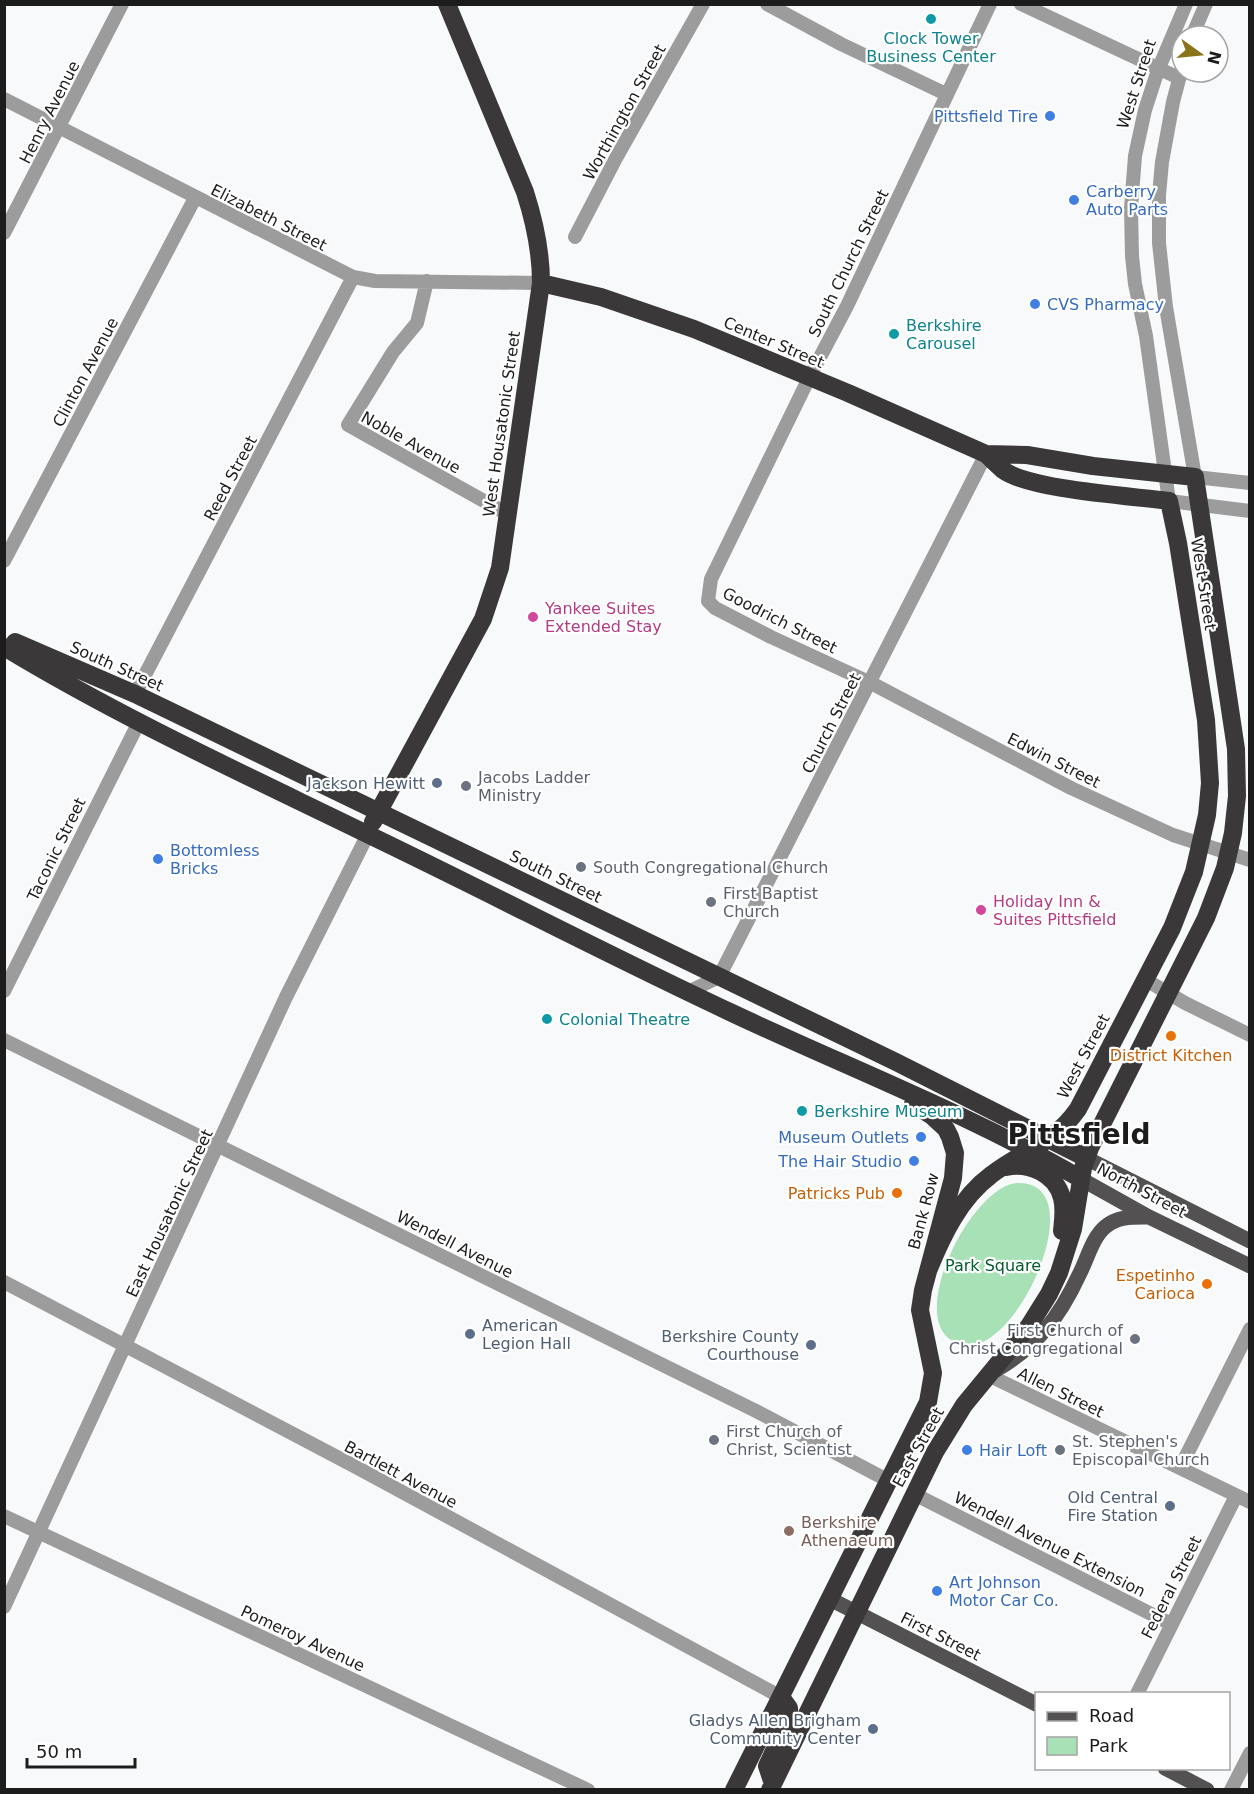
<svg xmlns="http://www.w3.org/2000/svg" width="1254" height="1794" font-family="'DejaVu Sans',sans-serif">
	<rect width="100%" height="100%" fill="#f8f9fb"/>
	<path fill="#a8e1b5" d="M1016,1183C1094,1179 1021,1349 967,1345C896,1339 966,1189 1016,1183Z"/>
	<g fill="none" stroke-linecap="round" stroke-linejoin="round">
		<path stroke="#9d9c9c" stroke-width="14" d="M767,4L841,44L946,94
			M990,4L847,306L809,378L711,579L708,601L715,608L771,637L871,683L1071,788L1173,835L1250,860
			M1021,4L1179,78
			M1186,4L1158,70L1145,110L1135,156L1131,208L1132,256L1135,284L1146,336L1169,501L1250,511
			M1192,36L1206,4
			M1182,68L1173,102L1162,162L1159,195V243L1166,307L1195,477L1250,483
			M4,99L353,277L375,281L541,283
			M4,233L122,4
			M575,237L616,158L703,4
			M427,281L417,323L393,352L348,425L509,515
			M4,561L195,198
			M135,694L353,277
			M1146,980L1185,1003L1250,1035
			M4,991L139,722
			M688,992L719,977L986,454
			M4,1040L756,1411L889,1481
			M4,1282L356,1467L781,1697
			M988,1375L1250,1502
			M1180,1468L1250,1329
			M914,1494L1171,1624
			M4,1516L588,1790
			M4,1607L286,997L368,834
			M1137,1694L1236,1496
			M1231,1790L1250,1753"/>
		<path stroke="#535151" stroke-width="15" d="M1086,1158L1250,1241
			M1081,1179L1149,1217L1250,1266
			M996,1370C1037,1346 1059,1318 1079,1275C1087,1260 1092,1238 1105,1227C1118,1216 1133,1217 1149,1217
			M830,1599L1036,1704
			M1165,1768L1207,1790"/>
		<path stroke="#3a3838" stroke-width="18" d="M541,283L601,297L694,329L848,393L986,454C991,459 997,465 1003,470C1030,490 1132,496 1169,501L1178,543L1206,720L1210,783L1207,815L1194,872L1172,928L1078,1109C1052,1146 1023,1150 991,1175C960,1198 942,1236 928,1271
			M15,642L135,694L896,1062L1086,1158
			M4,647C121,718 246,775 369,835C490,893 610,956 732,1013C849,1068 969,1114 1081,1179
			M373,822L483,619L500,568L541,283C541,251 535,223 525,192L447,4
			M1006,1167C1029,1162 1056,1174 1062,1198C1065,1209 1063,1220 1062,1231
			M773,1784L767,1766L789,1719V1708L781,1697
			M734,1790L928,1402L933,1373L920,1310L923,1290L953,1178L955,1153L950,1137L946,1129L932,1116L913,1104
			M770,1790L935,1452L964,1405L1029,1326L1049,1294L1059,1273L1073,1229L1083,1168L1090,1148L1206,918L1225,868L1233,833L1237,796L1236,749L1195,477L1093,466L1027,455L986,454"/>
	</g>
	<g fill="#0f9aa8" stroke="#fff" stroke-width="2">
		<circle cx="931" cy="19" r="6"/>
		<circle cx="894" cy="334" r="6"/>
		<circle cx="547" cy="1019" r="6"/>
		<circle cx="802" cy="1111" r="6"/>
	</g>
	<g fill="#3f7fe0" stroke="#fff" stroke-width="2">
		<circle cx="1050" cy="116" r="6"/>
		<circle cx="1074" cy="200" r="6"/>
		<circle cx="1035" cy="304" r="6"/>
		<circle cx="158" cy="859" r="6"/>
		<circle cx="921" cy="1137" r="6"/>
		<circle cx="914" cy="1161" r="6"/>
		<circle cx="967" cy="1450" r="6"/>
		<circle cx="937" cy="1591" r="6"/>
	</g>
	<g fill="#d1479c" stroke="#fff" stroke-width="2">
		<circle cx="533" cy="617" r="6"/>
		<circle cx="981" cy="910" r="6"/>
	</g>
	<g fill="#5c6f8a" stroke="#fff" stroke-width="2">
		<circle cx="437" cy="783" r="6"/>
		<circle cx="470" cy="1334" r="6"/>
		<circle cx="811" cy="1345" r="6"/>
		<circle cx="1170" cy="1506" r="6"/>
		<circle cx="873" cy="1729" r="6"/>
	</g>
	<g fill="#6b7280" stroke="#fff" stroke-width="2">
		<circle cx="466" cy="786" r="6"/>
		<circle cx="581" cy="867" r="6"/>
		<circle cx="711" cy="902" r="6"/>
		<circle cx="1135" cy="1339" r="6"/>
		<circle cx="714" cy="1440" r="6"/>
		<circle cx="1060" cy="1450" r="6"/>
	</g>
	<g fill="#e8710a" stroke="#fff" stroke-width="2">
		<circle cx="1171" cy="1036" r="6"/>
		<circle cx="897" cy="1193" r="6"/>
		<circle cx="1207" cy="1284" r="6"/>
	</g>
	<circle fill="#8d6e63" stroke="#fff" stroke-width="2" cx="789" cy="1531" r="6"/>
	<g text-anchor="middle" stroke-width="4.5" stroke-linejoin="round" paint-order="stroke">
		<g font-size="16" fill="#0d838f" stroke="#fff" text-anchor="start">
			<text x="931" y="44" text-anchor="middle">Clock Tower<tspan x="931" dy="18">Business Center</tspan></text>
			<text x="906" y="331">Berkshire<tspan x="906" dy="18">Carousel</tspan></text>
			<text x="559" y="1025">Colonial Theatre</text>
			<text x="814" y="1117">Berkshire Museum</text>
		</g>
		<g font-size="16" fill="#1c1c1d" stroke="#fff">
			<text transform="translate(1136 84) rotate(-72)" y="6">West Street</text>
			<text transform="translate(49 112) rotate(-63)" y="6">Henry Avenue</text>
			<text transform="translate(624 112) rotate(-61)" y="6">Worthington Street</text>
			<text transform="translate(269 217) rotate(27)" y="6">Elizabeth Street</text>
			<text transform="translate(848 263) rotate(-64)" y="6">South Church Street</text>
			<text transform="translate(774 342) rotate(23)" y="6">Center Street</text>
			<text transform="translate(85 372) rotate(-62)" y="6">Clinton Avenue</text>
			<text transform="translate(501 424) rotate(-82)" y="6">West Housatonic Street</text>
			<text transform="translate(411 442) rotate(29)" y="6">Noble Avenue</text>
			<text transform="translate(230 478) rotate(-62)" y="6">Reed Street</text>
			<text transform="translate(1204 584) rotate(81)" y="6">West Street</text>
			<text transform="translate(780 620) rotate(27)" y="6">Goodrich Street</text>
			<text transform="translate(117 666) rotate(24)" y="6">South Street</text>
			<text transform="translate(831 723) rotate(-63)" y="6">Church Street</text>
			<text transform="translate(1054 760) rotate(27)" y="6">Edwin Street</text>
			<text transform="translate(56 849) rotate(-64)" y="6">Taconic Street</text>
			<text transform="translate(556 876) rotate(26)" y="6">South Street</text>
			<text transform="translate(1083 1056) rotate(-62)" y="6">West Street</text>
			<text transform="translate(1142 1190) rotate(28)" y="6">North Street</text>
			<text transform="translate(923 1211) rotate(-75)" y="6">Bank Row</text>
			<text transform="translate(169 1213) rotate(-65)" y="6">East Housatonic Street</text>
			<text transform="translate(455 1244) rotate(27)" y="6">Wendell Avenue</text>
			<text transform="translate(1061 1392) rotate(26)" y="6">Allen Street</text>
			<text transform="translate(918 1447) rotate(-61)" y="6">East Street</text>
			<text transform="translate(401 1474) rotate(28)" y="6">Bartlett Avenue</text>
			<text transform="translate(1050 1544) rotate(27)" y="6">Wendell Avenue Extension</text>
			<text transform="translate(1171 1587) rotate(-63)" y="6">Federal Street</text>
			<text transform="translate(941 1636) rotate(27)" y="6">First Street</text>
			<text transform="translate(303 1638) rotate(25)" y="6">Pomeroy Avenue</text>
		</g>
		<g font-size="16" fill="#366cbe" stroke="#fff" text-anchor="start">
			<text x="1038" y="122" text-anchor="end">Pittsfield Tire</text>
			<text x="1086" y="197">Carberry<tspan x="1086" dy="18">Auto Parts</tspan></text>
			<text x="1047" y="310">CVS Pharmacy</text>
			<text x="170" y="856">Bottomless<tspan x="170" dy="18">Bricks</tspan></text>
			<text x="909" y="1143" text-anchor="end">Museum Outlets</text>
			<text x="902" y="1167" text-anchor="end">The Hair Studio</text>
			<text x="979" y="1456">Hair Loft</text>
			<text x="949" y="1588">Art Johnson<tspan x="949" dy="18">Motor Car Co.</tspan></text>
		</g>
		<g font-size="16" fill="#b23c85" stroke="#fff" text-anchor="start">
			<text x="545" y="614">Yankee Suites<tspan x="545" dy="18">Extended Stay</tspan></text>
			<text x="993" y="907">Holiday Inn &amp;<tspan x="993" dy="18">Suites Pittsfield</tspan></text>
		</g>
		<g font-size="16" fill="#5b616d" stroke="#fff" text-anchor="start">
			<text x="478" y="783">Jacobs Ladder<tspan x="478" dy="18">Ministry</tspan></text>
			<text x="593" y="873">South Congregational Church</text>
			<text x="723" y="899">First Baptist<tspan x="723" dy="18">Church</tspan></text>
			<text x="1123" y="1336" text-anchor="end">First Church of<tspan x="1123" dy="18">Christ Congregational</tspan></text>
			<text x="726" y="1437">First Church of<tspan x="726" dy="18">Christ, Scientist</tspan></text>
			<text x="1072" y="1447">St. Stephen's<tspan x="1072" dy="18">Episcopal Church</tspan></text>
		</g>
		<g font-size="16" fill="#4e5e75" stroke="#fff" text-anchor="end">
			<text x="425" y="789">Jackson Hewitt</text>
			<text x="482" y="1331" text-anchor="start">American<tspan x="482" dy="18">Legion Hall</tspan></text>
			<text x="799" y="1342">Berkshire County<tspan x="799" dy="18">Courthouse</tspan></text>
			<text x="1158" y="1503">Old Central<tspan x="1158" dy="18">Fire Station</tspan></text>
			<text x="861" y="1726">Gladys Allen Brigham<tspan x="861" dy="18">Community Center</tspan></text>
		</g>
		<g font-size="16" fill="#c56008" stroke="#fff" text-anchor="end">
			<text x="1171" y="1061" text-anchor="middle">District Kitchen</text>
			<text x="885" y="1199">Patricks Pub</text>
			<text x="1195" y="1281">Espetinho<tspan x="1195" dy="18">Carioca</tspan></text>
		</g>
		<g font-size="16" fill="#005c2a" stroke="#fff">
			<text x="993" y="1271">Park Square</text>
		</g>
		<g font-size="16" fill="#785e54" stroke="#fff" text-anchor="start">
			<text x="801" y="1528">Berkshire<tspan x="801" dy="18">Athenaeum</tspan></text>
		</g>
		<g font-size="28" font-weight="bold" fill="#1c1c1d" stroke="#fff">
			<text x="1079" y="1144">Pittsfield</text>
		</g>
	</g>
	<rect width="1254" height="1794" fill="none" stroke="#1c1c1d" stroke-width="12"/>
	<rect x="1035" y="1692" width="195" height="78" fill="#ffffff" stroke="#a4a4a5" stroke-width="1.5"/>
	<rect x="1047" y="1712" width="30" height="9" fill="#535151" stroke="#a4a4a5" stroke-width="1.5"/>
	<text x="1089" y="1722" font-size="18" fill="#1c1c1d">Road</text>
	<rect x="1047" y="1737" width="30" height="18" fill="#a8e1b5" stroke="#a4a4a5" stroke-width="1.5"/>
	<text x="1089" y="1752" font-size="18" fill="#1c1c1d">Park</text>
	<g transform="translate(1200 54) rotate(105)"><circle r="28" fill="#ffffff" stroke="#a4a4a5" stroke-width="1.5"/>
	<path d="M0-4.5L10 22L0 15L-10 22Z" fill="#897418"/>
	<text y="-9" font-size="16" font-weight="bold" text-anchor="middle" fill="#1c1c1d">N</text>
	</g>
	<path d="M27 1758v9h108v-9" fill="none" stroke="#1c1c1d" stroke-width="3"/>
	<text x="36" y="1758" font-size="18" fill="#1c1c1d" stroke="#ffffff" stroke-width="4.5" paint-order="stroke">50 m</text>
</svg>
